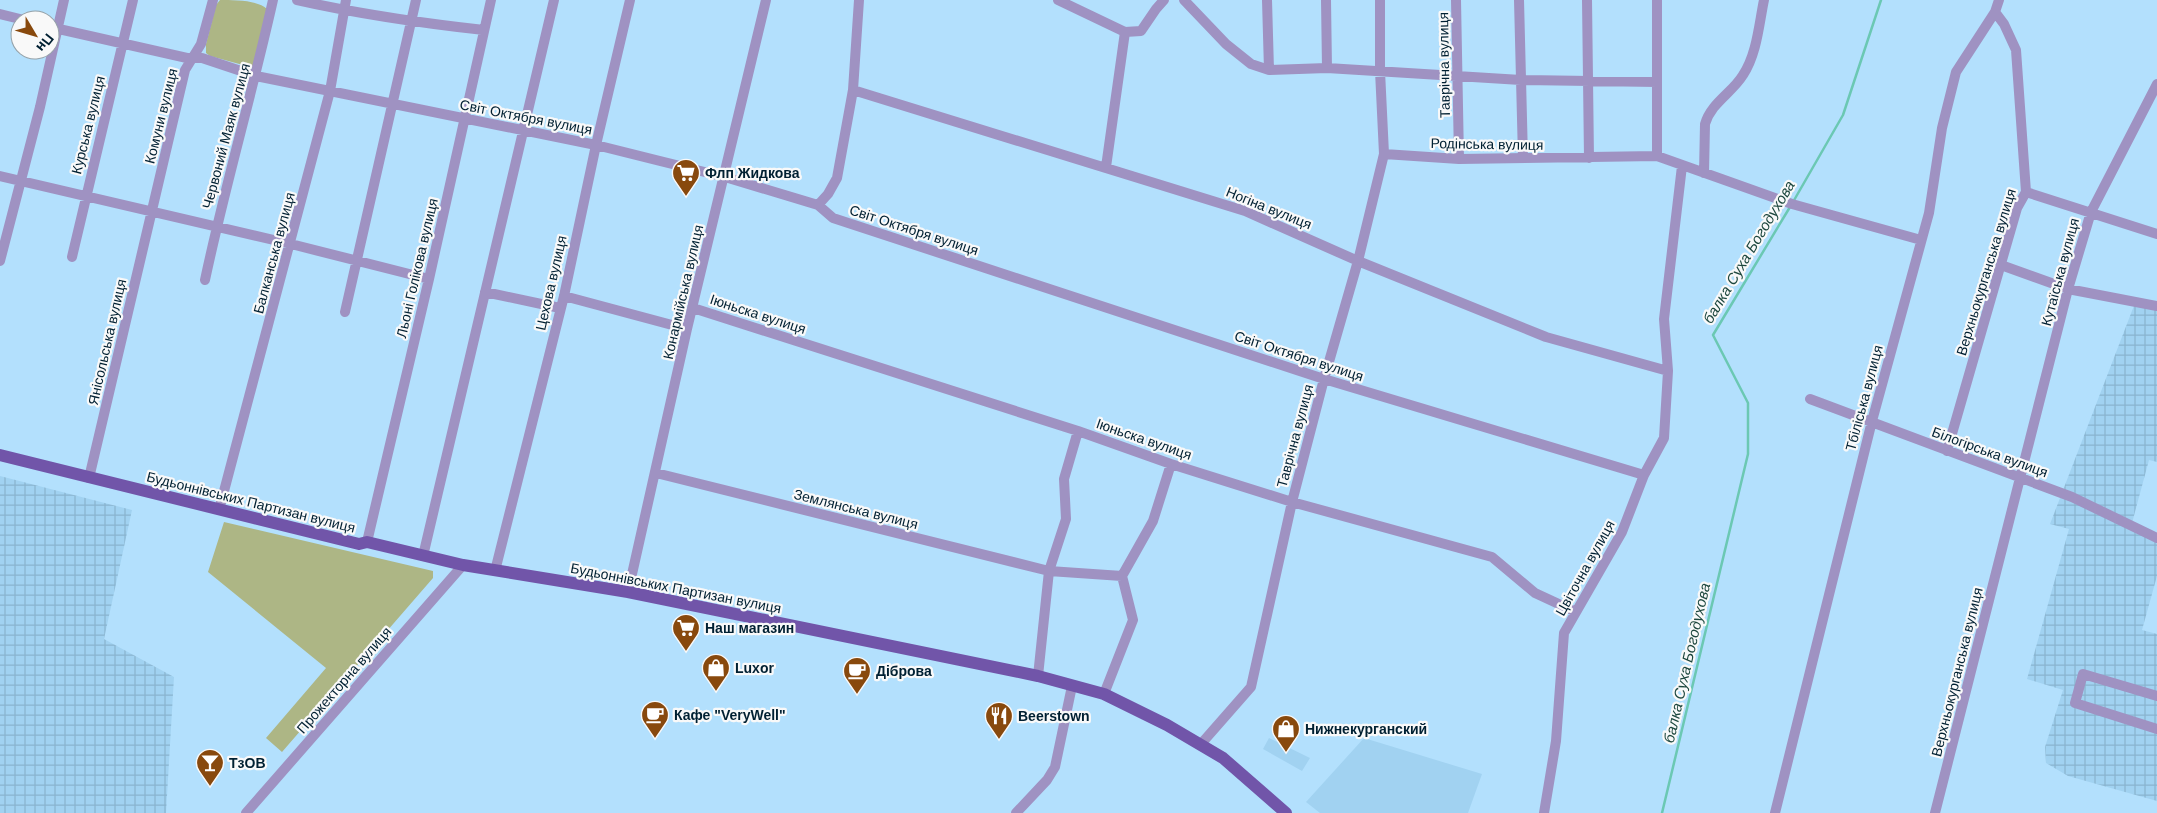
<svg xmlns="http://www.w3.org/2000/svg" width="2157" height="813" font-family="Helvetica,sans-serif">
	<defs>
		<pattern id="industrial-grid" width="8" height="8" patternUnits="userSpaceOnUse" patternTransform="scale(1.25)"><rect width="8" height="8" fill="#a1d2f1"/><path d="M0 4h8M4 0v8" fill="none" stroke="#89b4cf"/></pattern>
	</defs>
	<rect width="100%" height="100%" fill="#b3e0fd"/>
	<path fill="#a1d2f1" d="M1269,738L1310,758L1302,771L1263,749Z
		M1364,738L1482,774L1468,813H1320L1306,802Z"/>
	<path fill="url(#industrial-grid)" d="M2135,303L2157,307V462L2149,460L2132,523L2157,539V576L2142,630L2157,634V801L2068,776L2046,763L2045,747L2063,690L2027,679L2069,529L2050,524Z
		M0,476L132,510L104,639L174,677L166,813H0Z"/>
	<path fill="#adb685" d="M220,0C234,0 258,0 267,9L254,68L210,56L206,53V44L216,5Z
		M224,522L433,571V578L282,752L266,738L326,668L208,572Z"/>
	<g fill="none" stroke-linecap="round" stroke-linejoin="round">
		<path stroke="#6bc8b3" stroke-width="2.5" d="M1793,202L1843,115L1881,0
			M1662,813L1748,454V403L1713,335L1790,207"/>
		<path stroke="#9f92c2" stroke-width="10" d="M297,0C359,14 421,23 484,30
			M1058,0L1125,32
			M1184,0L1226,44L1251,64L1269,70L1327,68L1521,80L1657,82
			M1267,0L1269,70
			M1326,0L1327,68
			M1456,0L1459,159
			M1519,0L1523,158
			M1587,0L1589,158
			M1657,0V156
			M0,14L24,20
			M50,27L187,58H202L256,76L596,145L660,161L725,177L818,205L833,218L1324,379L1644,475
			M853,90L1245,211L1358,261L1546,337L1668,371
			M1384,154L1459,159L1657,156L1792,204L1921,240
			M1106,167L1125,32L1141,31L1156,9L1164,0
			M1704,173L1705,124C1711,103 1732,93 1743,75C1757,54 1759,24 1764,0
			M0,176L291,244L429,279
			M2026,192L2157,234
			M818,205L828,194L837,178L853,90L859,0
			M72,257L133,0
			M0,261L40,107L64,0
			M2001,265L2068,289L2157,306
			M205,280C225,186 252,94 273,0
			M485,292L560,308
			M564,296L687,329
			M693,308L1078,431L1171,464L1292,502L1492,557L1535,593L1576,612
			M345,312L416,0
			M1810,399L2072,497L2157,538
			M1947,451L2017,208L2026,192L2016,50L2004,24L1995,12
			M656,473L1049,571L1122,576
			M89,478L185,70L201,44L213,0
			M219,510L330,91L346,0
			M367,542L429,279L491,0
			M423,556L554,0
			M495,571L564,296L596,145L630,0
			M628,592L687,329L766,0
			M1038,676L1049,571L1066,519L1064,479L1078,431
			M1104,694L1133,620L1122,576L1153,521L1171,464
			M2157,696L2083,674L2075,703L2157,729
			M1201,744L1251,687L1292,502L1324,379L1358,261L1384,154L1380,71V0
			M246,813L463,565
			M1016,813L1047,780L1055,767L1072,686
			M1544,813L1556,741L1564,633L1622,532L1644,475L1664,438L1668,371L1664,319L1682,166
			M1775,813L1872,421L1929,213L1942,128L1956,72L1995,12L1999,0
			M1935,813L2068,289L2091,212L2157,84"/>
		<path stroke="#7155a9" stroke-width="12" d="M0,455L359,544L367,542L463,565L628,592L1038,676L1104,694L1167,725L1223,758L1286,813"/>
	</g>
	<defs>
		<symbol id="supermarket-pin" viewBox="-11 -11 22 30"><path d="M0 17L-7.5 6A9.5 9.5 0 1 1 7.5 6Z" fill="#88490d" stroke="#f9f9f9"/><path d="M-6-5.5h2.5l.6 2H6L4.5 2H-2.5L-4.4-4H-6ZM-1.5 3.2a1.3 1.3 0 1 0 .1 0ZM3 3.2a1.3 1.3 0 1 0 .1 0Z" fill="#fff"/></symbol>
		<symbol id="shop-pin" viewBox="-11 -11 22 30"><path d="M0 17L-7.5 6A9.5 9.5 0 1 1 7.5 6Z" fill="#88490d" stroke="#f9f9f9"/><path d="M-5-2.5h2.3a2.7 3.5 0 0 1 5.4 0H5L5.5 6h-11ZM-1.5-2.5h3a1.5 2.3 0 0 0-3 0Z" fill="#fff"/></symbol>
		<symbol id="cafe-pin" viewBox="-11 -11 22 30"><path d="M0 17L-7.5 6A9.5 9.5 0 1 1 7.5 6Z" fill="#88490d" stroke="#f9f9f9"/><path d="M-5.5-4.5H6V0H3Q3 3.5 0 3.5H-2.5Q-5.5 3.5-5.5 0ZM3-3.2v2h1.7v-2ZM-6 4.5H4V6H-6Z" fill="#fff"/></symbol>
		<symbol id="restaurant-pin" viewBox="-11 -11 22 30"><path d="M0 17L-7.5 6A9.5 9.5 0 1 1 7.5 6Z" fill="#88490d" stroke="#f9f9f9"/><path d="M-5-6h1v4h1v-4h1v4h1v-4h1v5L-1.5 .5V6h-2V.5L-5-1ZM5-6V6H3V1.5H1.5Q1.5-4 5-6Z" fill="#fff"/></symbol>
		<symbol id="bar-pin" viewBox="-11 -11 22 30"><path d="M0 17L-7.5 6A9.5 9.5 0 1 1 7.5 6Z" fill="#88490d" stroke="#f9f9f9"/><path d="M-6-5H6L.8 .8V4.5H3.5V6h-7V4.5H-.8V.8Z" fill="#fff"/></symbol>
	</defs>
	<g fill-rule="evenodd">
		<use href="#supermarket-pin" x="670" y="157" width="32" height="43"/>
		<use href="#supermarket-pin" x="670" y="612" width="32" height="43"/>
		<use href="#shop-pin" x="700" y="652" width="32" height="43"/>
		<use href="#cafe-pin" x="841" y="655" width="32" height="43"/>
		<use href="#cafe-pin" x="639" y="699" width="32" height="43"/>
		<use href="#restaurant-pin" x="983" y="700" width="32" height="43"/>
		<use href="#shop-pin" x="1270" y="713" width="32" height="43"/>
		<use href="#bar-pin" x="194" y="747" width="32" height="43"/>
	</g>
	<g text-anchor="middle" stroke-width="4.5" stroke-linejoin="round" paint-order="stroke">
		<g font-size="14" fill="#002032" stroke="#f9f9f9">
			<text transform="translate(1444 65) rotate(-91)" y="5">Таврічна вулиця</text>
			<text transform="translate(161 116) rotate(-76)" y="5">Комуни вулиця</text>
			<text transform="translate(526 117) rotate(11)" y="5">Світ Октября вулиця</text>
			<text transform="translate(88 125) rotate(-76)" y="5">Курська вулиця</text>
			<text transform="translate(226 136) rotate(-75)" y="5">Червоний Маяк вулиця</text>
			<text transform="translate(1487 144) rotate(1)" y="5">Родінська вулиця</text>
			<text transform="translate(1269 208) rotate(22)" y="5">Ногіна вулиця</text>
			<text transform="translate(914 230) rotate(18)" y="5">Світ Октября вулиця</text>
			<text transform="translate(274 253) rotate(-75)" y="5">Балканська вулиця</text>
			<text transform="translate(417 268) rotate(-77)" y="5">Льоні Голікова вулиця</text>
			<text transform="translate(1986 272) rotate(-73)" y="5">Верхньокурганська вулиця</text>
			<text transform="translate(2060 272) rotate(-75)" y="5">Кутаїська вулиця</text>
			<text transform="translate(551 283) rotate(-77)" y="5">Цехова вулиця</text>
			<text transform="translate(683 292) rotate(-77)" y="5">Конармійська вулиця</text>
			<text transform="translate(758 314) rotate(18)" y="5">Iюньска вулиця</text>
			<text transform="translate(107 342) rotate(-77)" y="5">Янісольська вулиця</text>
			<text transform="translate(1299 356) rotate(18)" y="5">Світ Октября вулиця</text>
			<text transform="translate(1864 398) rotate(-75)" y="5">Тбіліська вулиця</text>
			<text transform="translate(1295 436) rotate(-75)" y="5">Таврічна вулиця</text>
			<text transform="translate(1144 439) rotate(19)" y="5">Iюньска вулиця</text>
			<text transform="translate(1990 452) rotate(20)" y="5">Білогірська вулиця</text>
			<text transform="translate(251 502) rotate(14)" y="5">Будьоннівських Партизан вулиця</text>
			<text transform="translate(856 509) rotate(14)" y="5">Землянська вулиця</text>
			<text transform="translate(1585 568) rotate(-61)" y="5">Цвiточна вулиця</text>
			<text transform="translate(676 588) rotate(11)" y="5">Будьоннівських Партизан вулиця</text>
			<text transform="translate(1957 672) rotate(-76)" y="5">Верхньокурганська вулиця</text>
			<text transform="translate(344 680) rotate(-49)" y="5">Прожекторна вулиця</text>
		</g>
		<g font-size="14" font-weight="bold" fill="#002032" stroke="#f9f9f9" text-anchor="start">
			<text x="705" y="178">Флп Жидкова</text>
			<text x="705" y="633">Наш магазин</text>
			<text x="735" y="673">Luxor</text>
			<text x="876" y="676">Діброва</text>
			<text x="674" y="720">Кафе "VeryWell"</text>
			<text x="1018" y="721">Beerstown</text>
			<text x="1305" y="734">Нижнекурганский</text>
			<text x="229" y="768">ТзОВ</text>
		</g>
		<g font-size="15" font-style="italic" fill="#1e483f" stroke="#f9f9f9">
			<text transform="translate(1749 252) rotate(-59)" y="5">балка Суха Богодухова</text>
			<text transform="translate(1687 663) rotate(-77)" y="5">балка Суха Богодухова</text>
		</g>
	</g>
	<g transform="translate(35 35) rotate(128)"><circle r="24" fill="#f9f9f9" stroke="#95a2a9"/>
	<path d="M0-4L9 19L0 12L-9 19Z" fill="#88490d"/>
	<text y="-8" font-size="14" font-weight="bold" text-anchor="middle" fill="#002032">Пн</text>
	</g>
</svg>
